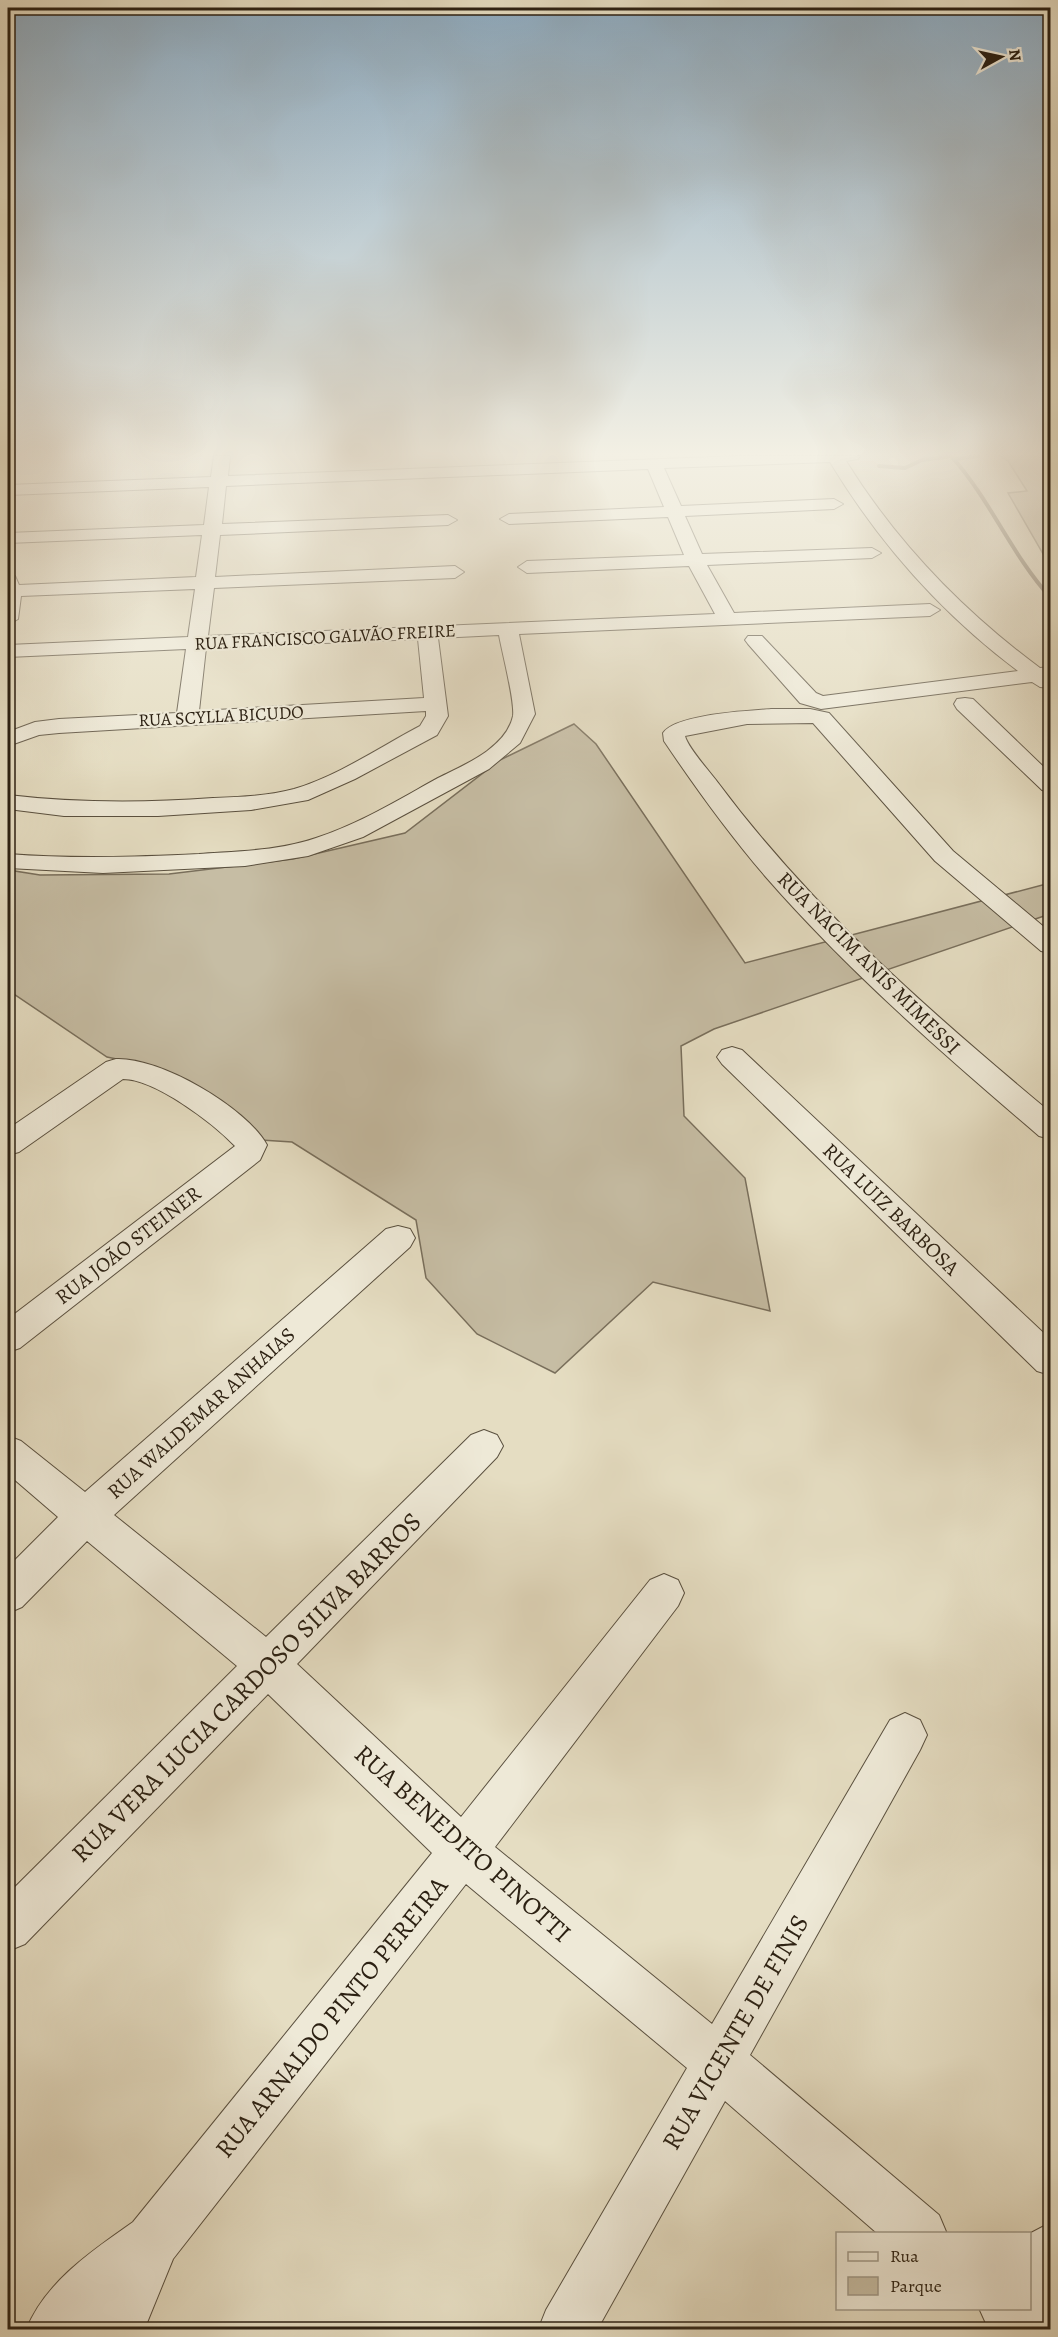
<svg xmlns="http://www.w3.org/2000/svg" width="1058" height="2337" font-family="Alegreya,serif">
	<rect width="100%" height="100%" fill="#e5ddc2"/>
	<filter id="stains"><feTurbulence type="fractalNoise" baseFrequency=".00333" numOctaves="4"/><feColorMatrix values="0 0 0 0 .2 0 0 0 0 .09 0 0 0 0 .02 0 0 0 .5 -.17"/></filter>
	<radialGradient id="worn" r=".72"><stop offset=".6" stop-color="#630" stop-opacity="0"/><stop offset="1" stop-color="#630" stop-opacity=".3"/></radialGradient>
	<path fill="#c6bda4" stroke="#796f5c" stroke-width="1.5" d="M1000,456H1050V566L1008,493L1027,491L1008,461Z
		M574,724L596,744L745,963L1050,883V914L714,1029L681,1046L684,1116L745,1178L770,1311L653,1282L555,1373L477,1334L426,1278L416,1220L292,1142L261,1140L140,1064L107,1057L8,990V870L40,875L169,874L293,859L405,833L500,760Z"/>
	<g fill="none" stroke-linecap="round" stroke-linejoin="round">
		<path stroke="#756b58" stroke-width="4" d="M951,456C990,499 1011,554 1050,597
			M954,459L978,456
			M879,466L905,468L922,460L951,456"/>
		<defs>
			<path id="minor" d="M214,456H230L228,476L739,456H860L858,459L846,461C897,543 963,611 1040,668L1050,667V688L1040,687L1032,682L821,709L800,703L748,644L745,640L748,636H762L816,693L823,696L1018,671C942,614 879,543 830,462L664,468L681,506L834,499L843,504L834,509L685,516L702,554L872,548L881,553L872,558L707,565L734,613L930,604L940,610L930,616L519,634L535,714L520,743L489,769L363,837L308,856L245,866L103,873L8,868V854C72,859 135,857 199,854C238,851 278,851 316,838C359,824 398,800 438,778C464,765 506,748 513,716C515,701 502,652 499,635L438,638L448,716L437,735L355,779L308,800L251,810L158,816H64L8,809V795C76,803 144,803 213,798C239,797 268,796 294,789C338,776 380,747 420,726L426,716V711L59,733L39,735L8,746V732L35,722L59,719L177,713L186,649L8,657V645L188,637L195,589L21,596L18,619L8,625V574L15,576L19,585L196,577L202,535L8,543V533L204,525L209,487L8,495V485L211,477ZM648,469L664,507L509,514L500,519L509,524L668,517L684,555L527,561L518,567L527,573L689,566L715,614L208,636L214,588L455,578L464,572L455,566L215,577L220,535L448,525L457,520L448,515L222,524L226,486ZM418,639L424,698L199,711L206,648Z
				M965,698L973,699L1050,773V792L1042,790L957,709L954,704L957,699Z
				M771,709H810L829,713L953,851L1050,932V953L1041,951L935,861L813,723L747,724L685,736C688,748 711,773 719,784C813,910 930,1012 1050,1112V1139L1039,1136C943,1054 848,971 765,876C729,834 695,787 664,741L663,733C676,714 748,711 771,709Z
				M732,1047L742,1050L1050,1339V1375L1037,1371L722,1064L717,1057L722,1050Z
				M116,1059C160,1057 246,1107 267,1145L260,1160L20,1348L8,1352V1319L235,1146C213,1123 155,1079 123,1079L19,1152L8,1155V1129L106,1062Z
				M398,1226L410,1229L415,1238L410,1247L114,1515L266,1637L471,1435L484,1430L497,1435L503,1446L497,1457L297,1664L461,1817L650,1580L664,1574L678,1580L684,1593L678,1606L495,1847L712,2024L890,1720L905,1713L920,1720L927,1735L920,1750L750,2055L939,2215L947,2234H878L725,2101L597,2330H538L546,2310L687,2068L466,1884L173,2259L144,2330H26C46,2281 92,2251 133,2222L432,1853L268,1694L25,1944L8,1951V1894L237,1666L87,1541L22,1607L8,1613V1567L58,1517L8,1474V1436L21,1441L85,1492L386,1229Z
				M1050,2223V2330H989L979,2308H1030L1029,2234Z"/>
		</defs>
		<use href="#minor" stroke="#5a503f" stroke-width="2"/>
		<use href="#minor" fill="#eee9d7" fill-rule="evenodd"/>
	</g>
	<linearGradient id="sky" x2="0" y2="1"><stop stop-color="#8dabc1"/><stop offset="0.58" stop-color="#f3f0e4"/><stop offset="1" stop-color="#f3f0e4" stop-opacity="0"/></linearGradient>
	<rect width="1058" height="783" fill="url(#sky)"/>
	<g text-anchor="middle" stroke-width="4.5" stroke-linejoin="round" paint-order="stroke">
		<g font-size="18" fill="#2c2113" stroke="#eee9d7">
			<text transform="translate(325 637) rotate(-3)" y="6">RUA FRANCISCO GALVÃO FREIRE</text>
			<text transform="translate(221 716) rotate(-3)" y="6">RUA SCYLLA BICUDO</text>
		</g>
		<g font-size="21" fill="#2c2113" stroke="#eee9d7">
			<text transform="translate(869 963) rotate(45)" y="7">RUA NACIM ANIS MIMESSI</text>
			<text transform="translate(891 1209) rotate(44)" y="7">RUA LUIZ BARBOSA</text>
			<text transform="translate(128 1245) rotate(-38)" y="7">RUA JOÃO STEINER</text>
			<text transform="translate(201 1413) rotate(-42)" y="7">RUA WALDEMAR ANHAIAS</text>
		</g>
		<g font-size="26" fill="#2c2113" stroke="#eee9d7">
			<text transform="translate(246 1687) rotate(-45)" y="9">RUA VERA LUCIA CARDOSO SILVA BARROS</text>
			<text transform="translate(463 1843) rotate(42)" y="9">RUA BENEDITO PINOTTI</text>
			<text transform="translate(331 2017) rotate(-51)" y="9">RUA ARNALDO PINTO PEREIRA</text>
			<text transform="translate(735 2032) rotate(-60)" y="9">RUA VICENTE DE FINIS</text>
		</g>
	</g>
	<rect width="1058" height="2337" fill="none" stroke="#e5ddc2" stroke-width="30"/>
	<rect x="9" y="9" width="1040" height="2319" fill="none" stroke="#2c2113" stroke-width="3"/>
	<rect x="15" y="15" width="1028" height="2307" fill="none" stroke="#2c2113" stroke-width="1.5"/>
	<rect x="836" y="2232" width="195" height="78" fill="#eee9d7" stroke="#a09989" stroke-width="1.5"/>
	<rect x="848" y="2252" width="30" height="9" fill="#eee9d7" stroke="#a09989" stroke-width="1.5"/>
	<text x="890" y="2262" font-size="18" fill="#2c2113">Rua</text>
	<rect x="848" y="2277" width="30" height="18" fill="#c6bda4" stroke="#a09989" stroke-width="1.5"/>
	<text x="890" y="2292" font-size="18" fill="#2c2113">Parque</text>
	<g transform="translate(1001 57) rotate(82)" stroke="#eee9d7" stroke-width="4.5" paint-order="stroke">
	<path d="M0-4.5L10 22L0 15L-10 22Z" fill="#2c2113"/>
	<text y="-9" font-size="16" font-weight="bold" text-anchor="middle" fill="#2c2113">N</text>
	</g>
	<rect width="100%" height="100%" filter="url(#stains)"/>
	<rect width="100%" height="100%" fill="url(#worn)"/>
</svg>
